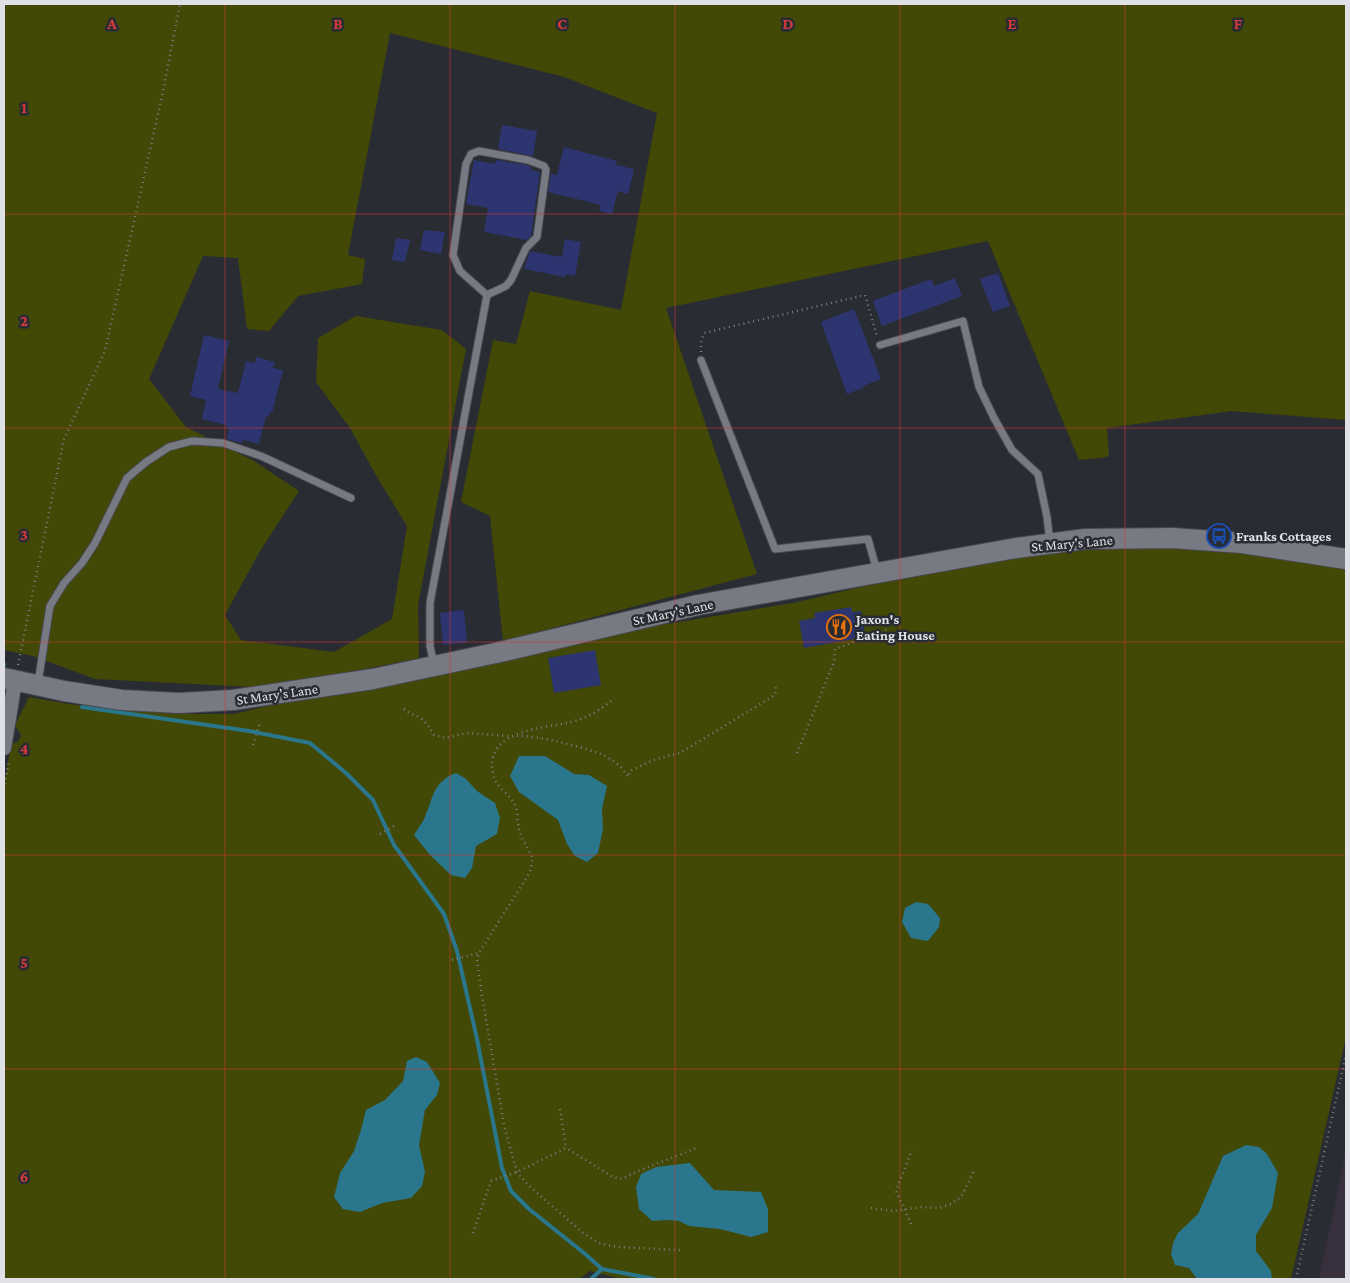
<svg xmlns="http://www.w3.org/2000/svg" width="1350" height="1283" font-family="'Crimson Pro',serif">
	<rect width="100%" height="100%" fill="#2a2c33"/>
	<path fill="#39303f" d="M1346,1148V1279H1319L1341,1177Z"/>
	<path fill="#424805" d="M4,4H1346V420L1232,411L1107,428L1109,456L1102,458L1079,460L988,241L666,308L757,574L503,641L490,516L461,502L493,340L516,344L530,291L621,310L657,113L564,77L390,33L348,255L365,259L362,284L298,296L269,331L247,329L238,258L203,256L149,379L186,427L254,461L299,491L260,551L225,615L241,640L334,652L392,619L407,526L377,477L350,428L316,382L318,338L356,316L442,330L466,349L418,605L419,658L269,688L95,679L33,656L4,650Z
		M1171,547L1255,554L1346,569V1037L1291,1279H621L590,1271L579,1279H4V786L11,744L18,742L21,735L15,725L29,697L69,704L120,710L179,714H235L263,707L368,689L510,660L656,626L798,602L894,579L1019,558L1086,550Z"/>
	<path fill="#2a778d" d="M519,756H545L574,774L589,775L607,786L602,809L603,829L598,853L587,862L575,856L567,844L558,820L519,792L510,776Z
		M456,773L465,778L477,791L495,803L500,818L497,834L476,846L472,868L465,878L451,875L429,854L414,835C417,830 420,826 423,821C433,802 431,782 456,773Z
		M916,902L928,904L940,918L939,927L928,941L911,938L902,922L905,908Z
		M416,1057L427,1062L440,1083L437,1095L425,1110L419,1145L425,1172L422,1186L411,1198L382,1203L360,1212L343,1209L334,1197L340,1173L354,1151L361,1130L366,1110L385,1100L403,1081L407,1061Z
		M1246,1145L1259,1147L1267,1154L1278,1173L1272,1208L1256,1235V1251L1271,1271L1272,1279H1197L1189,1268L1175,1265L1171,1254L1173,1243L1178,1233L1198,1214L1223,1156Z
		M690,1163L714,1190L761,1192L768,1209V1232L751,1237L720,1229L689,1226L679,1221L667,1220L652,1221L639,1209L636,1187L641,1174L656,1167Z"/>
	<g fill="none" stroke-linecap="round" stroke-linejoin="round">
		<path stroke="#2a778d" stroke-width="4" d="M4,664V665
			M82,707L249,731L310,743L346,773L373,800L394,845L444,914L457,951L477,1039L502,1168L511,1191L529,1209L584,1253L602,1269L654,1279
			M591,1279L602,1269"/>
	</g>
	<path fill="#2c3570" d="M502,125L537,131L533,156L498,149Z
		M564,147L617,161L616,165L634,169L628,194L618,191L612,214L599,211L601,205L548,192L551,174L557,175Z
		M474,160L495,164L496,160L527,165L531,167V170L540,172L531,236L527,240L484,232L488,208L466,204Z
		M424,230L445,232L441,254L420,250Z
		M396,238L410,240L405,262L392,260Z
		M565,239L581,242L575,276L566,274L565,277L524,269L530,251L562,257Z
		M998,273L1010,306L993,312L980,279Z
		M955,278L962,296L882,326L873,301L931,279L934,286Z
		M854,309L881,379L863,386V388L847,394L821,322Z
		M204,335L229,341L218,389L238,393L246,361L255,363L256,357L275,362L273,368L283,370L272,413L270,412L268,417L266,416L259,444L243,440L242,443L227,439L229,429L226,428V425L202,419L206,400L190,396Z
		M851,607L852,612L861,611L865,634L854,637V639L804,648L799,621L815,618L814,613Z
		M464,610L467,642L443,645L440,613Z
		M595,650L601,685L554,693L548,658Z"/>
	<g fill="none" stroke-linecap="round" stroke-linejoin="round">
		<defs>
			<path id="service" d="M880,345L963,321L979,387L994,418L1012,450L1038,474L1047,517L1050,543
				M701,360L775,549L868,539L877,571
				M434,665L430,646V603L487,295L460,271L453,255L466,164L471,154L479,151L528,160L544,166L546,170L537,237L526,248L511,280L506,286L487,295
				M38,683L50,606L64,583L82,563L95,543L127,478L146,462L169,447L192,441L223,443L261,456L351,498"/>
			<path id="minor" d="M4,748L15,681"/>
			<path id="secondary" d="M4,678L64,691L122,700L179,703L233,700L373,679L500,652L698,605L1016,548L1085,539L1172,538L1242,543L1346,559"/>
		</defs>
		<use href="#service" stroke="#484950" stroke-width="9"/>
		<use href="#minor" stroke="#484950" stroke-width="16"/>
		<use href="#secondary" stroke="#484950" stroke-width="22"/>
		<path stroke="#7b7d83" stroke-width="2.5" stroke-dasharray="1 4" stroke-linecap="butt" d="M701,352V342L704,333L865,295L877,336
			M18,665L64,439L105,351L162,96L180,4
			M611,701C601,709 591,716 578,720C550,729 483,727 493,774C495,787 510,794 515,805C518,811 517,821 519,828C521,839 528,848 533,858L530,872L479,953L477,960L482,996L504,1125L517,1172L528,1185L583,1233L599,1243L617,1247L681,1250
			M404,709C409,714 414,714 419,717C426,722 430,728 434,735L445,738L466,733L512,736
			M517,736C536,735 589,748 605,756C615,761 623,768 628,777L630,771L653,760L680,753L775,695L776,685
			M253,745L260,723
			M797,753L834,662L835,649L888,629
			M4,789L9,760
			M380,834L394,826
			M452,960L479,953
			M560,1109L566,1148
			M871,1208L894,1211L921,1207L939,1208L951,1204L961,1197L974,1171
			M911,1224L896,1191L912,1150
			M473,1233L491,1181L517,1172L566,1148L613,1177L622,1179C646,1166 672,1159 696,1148
			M1296,1279L1346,1055"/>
		<use href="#service" stroke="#787a83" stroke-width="7"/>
		<use href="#minor" stroke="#787a83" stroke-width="14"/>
		<use href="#secondary" stroke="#787a83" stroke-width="20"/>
	</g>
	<path fill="none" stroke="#d73a3b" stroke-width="1" stroke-opacity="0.55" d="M225,4V1279M450,4V1279M675,4V1279M900,4V1279M1125,4V1279M4,214H1346M4,428H1346M4,642H1346M4,855H1346M4,1069H1346"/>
	<defs>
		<symbol id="bus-ring" viewBox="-11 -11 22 22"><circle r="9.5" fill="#2a2c33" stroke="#1a4fb4" stroke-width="1.5"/><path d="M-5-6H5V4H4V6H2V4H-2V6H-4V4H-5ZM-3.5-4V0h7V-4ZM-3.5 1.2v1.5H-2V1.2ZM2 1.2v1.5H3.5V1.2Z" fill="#1a4fb4"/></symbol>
		<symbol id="restaurant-ring" viewBox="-11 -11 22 22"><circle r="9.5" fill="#2a2c33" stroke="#e8710a" stroke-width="1.5"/><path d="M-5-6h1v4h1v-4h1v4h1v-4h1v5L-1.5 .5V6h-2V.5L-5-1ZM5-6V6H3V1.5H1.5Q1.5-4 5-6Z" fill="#e8710a"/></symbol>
	</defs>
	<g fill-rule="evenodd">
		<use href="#bus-ring" x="1205" y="522" width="28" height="28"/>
		<use href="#restaurant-ring" x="825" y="613" width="28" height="28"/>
	</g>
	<g text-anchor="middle" stroke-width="5" stroke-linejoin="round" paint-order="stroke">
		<g font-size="14" font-weight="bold" fill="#e0e1e6" stroke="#2a2c33" text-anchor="start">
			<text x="1236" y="541">Franks Cottages</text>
			<text x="856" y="624">Jaxon's<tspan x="856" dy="16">Eating House</tspan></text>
		</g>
		<g font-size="14" fill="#e0e1e6" stroke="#2a2c33">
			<text transform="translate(1072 543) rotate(-5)" y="5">St Mary's Lane</text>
			<text transform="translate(673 612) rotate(-12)" y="5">St Mary's Lane</text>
			<text transform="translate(277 694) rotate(-8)" y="5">St Mary's Lane</text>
		</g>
	</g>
	<g font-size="16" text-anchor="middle" font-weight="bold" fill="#d73a3b" stroke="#2a2c33" stroke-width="5" stroke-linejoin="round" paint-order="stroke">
		<text x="112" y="29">A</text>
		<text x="338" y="29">B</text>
		<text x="562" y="29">C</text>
		<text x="788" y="29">D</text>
		<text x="1012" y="29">E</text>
		<text x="1238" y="29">F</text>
		<text x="24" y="113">1</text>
		<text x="24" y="326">2</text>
		<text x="24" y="540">3</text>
		<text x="24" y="754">4</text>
		<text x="24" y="968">5</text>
		<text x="24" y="1182">6</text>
	</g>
	<rect width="1350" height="1283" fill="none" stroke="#e0e1e6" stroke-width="10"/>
</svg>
